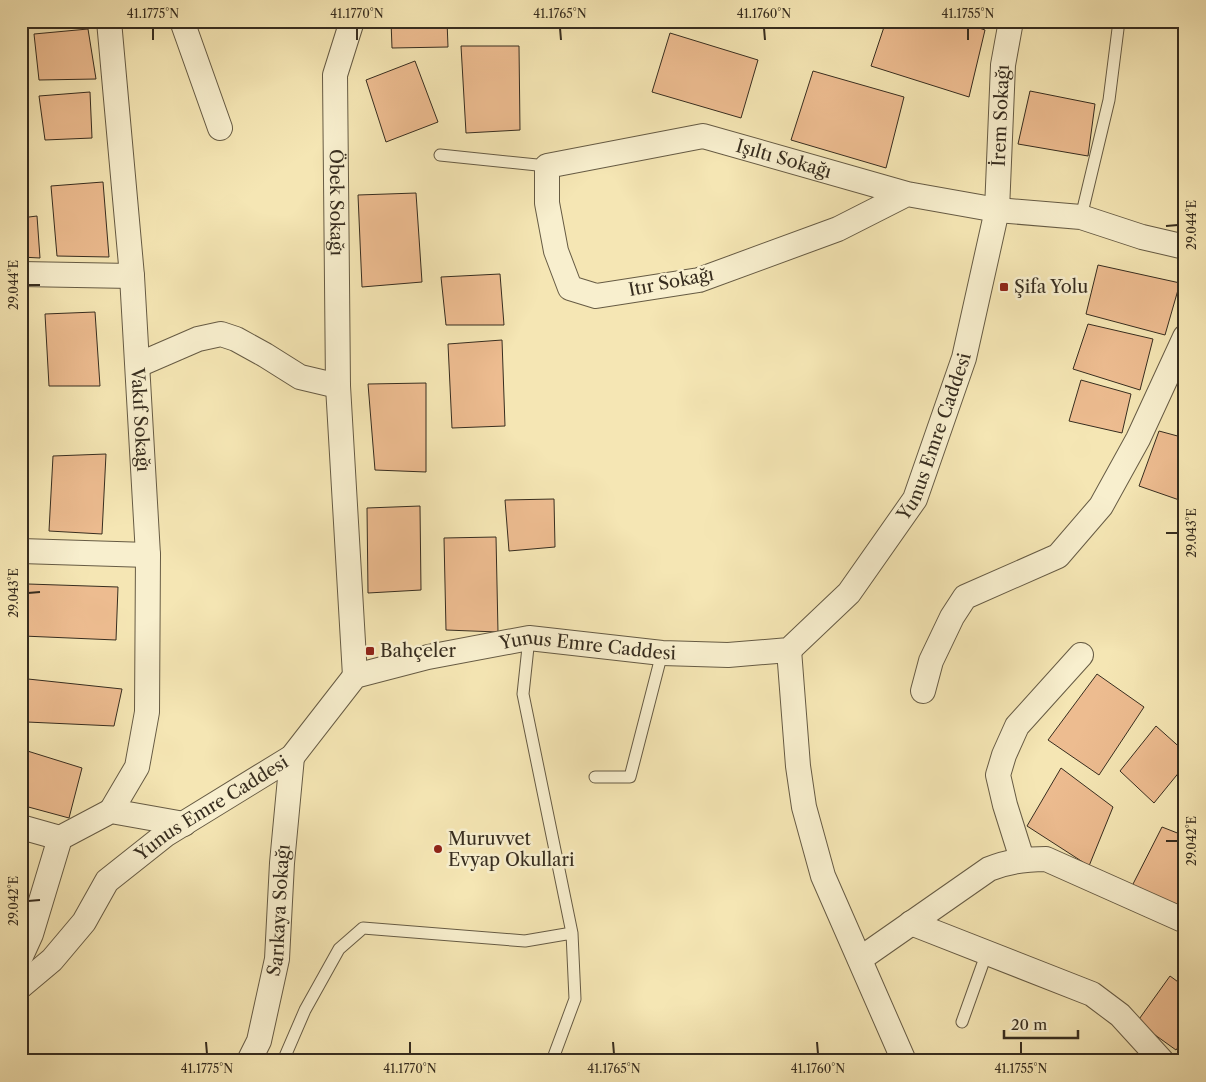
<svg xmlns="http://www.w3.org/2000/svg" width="1206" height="1082" font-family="'Libre Caslon Text',serif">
	<rect width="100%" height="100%" fill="#f5e6b4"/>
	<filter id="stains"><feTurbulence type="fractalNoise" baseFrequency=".004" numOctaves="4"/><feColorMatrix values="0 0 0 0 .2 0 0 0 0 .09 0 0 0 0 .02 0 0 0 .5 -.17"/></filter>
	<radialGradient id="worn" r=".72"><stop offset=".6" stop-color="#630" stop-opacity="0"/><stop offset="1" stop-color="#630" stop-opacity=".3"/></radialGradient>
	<path fill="#9cbfaf" stroke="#748575" d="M21,37L28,110L21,111Z"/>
	<path fill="#edbc90" stroke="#372d1f" d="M391,21H447L448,47L392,48Z
		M886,21H959L985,30L969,97L871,66Z
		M88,29L96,79L39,80L34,34Z
		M670,33L758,60L741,118L652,92Z
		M461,46H519L520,130L466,133Z
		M415,61L438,122L386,142L366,80Z
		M813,71L904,97L886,168L791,140Z
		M1030,91L1095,104L1088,156L1018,144Z
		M90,92L92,138L45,140L39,96Z
		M103,182L109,257L57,256L51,186Z
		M416,193L422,282L362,287L358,195Z
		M37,216L40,258L21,257V218Z
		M1098,265L1180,283L1165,335L1086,314Z
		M500,274L504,325H446L441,277Z
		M95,312L100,386H49L45,314Z
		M1088,324L1153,339L1140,390L1073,369Z
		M502,340L505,426L452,428L448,344Z
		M1081,380L1131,394L1122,433L1069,421Z
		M426,383V472L375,470L368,384Z
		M1159,431L1185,438V502L1139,486Z
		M106,454L102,534L49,531L53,456Z
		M554,499L555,547L509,551L505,500Z
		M420,506L421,590L368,593L367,508Z
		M496,537L498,632L446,630L444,538Z
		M28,584L118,587L116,640L23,636Z
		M1097,674L1144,707L1099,775L1048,740Z
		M28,679L122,689L114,726L27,722Z
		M1156,726L1185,752V765L1154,803L1120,771Z
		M21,749L82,768L69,818L21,805Z
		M1061,768L1113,807L1089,866L1027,826Z
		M1162,827L1185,836V908L1132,886Z
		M1170,976L1185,987V1038L1176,1050L1137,1022Z"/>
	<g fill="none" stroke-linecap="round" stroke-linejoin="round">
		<defs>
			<path id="lane" d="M440,155L547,166
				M1081,217L1109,100L1119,21
				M595,777H630L662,653
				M962,1022L987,952
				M283,1061L305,1010L339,949L363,928L525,941L572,933L523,694L529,638
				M552,1061L575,999L572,933"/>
			<g id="street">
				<path id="s1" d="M109,21L132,276L148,555L147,712L137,767L111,811"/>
				<path d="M182,21L220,128"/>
				<path id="s2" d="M352,21L335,75L338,386L355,676"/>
				<path id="s3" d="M907,194L838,229L699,280L596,296L570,288L556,251L547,203V166L703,136L907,194L997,210L1081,217L1142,237L1185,247"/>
				<path d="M21,274L132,276"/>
				<path d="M138,365L198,339L221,334L236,339L265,355L300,377L338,386"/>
				<path d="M21,551L148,555"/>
				<path d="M789,650L798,766L804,807L823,876L904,1061"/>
				<path d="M923,691L931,661L952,617L965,597L1058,556L1101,506L1138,439L1185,337"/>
				<path d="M21,827L60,838"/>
				<path d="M1022,859L1005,805L998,775L1004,755L1017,726L1081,655"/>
				<path d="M911,923L1092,994L1120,1015L1162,1061"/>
				<path d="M21,956L31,934L60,838L111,811L184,824"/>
				<path d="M860,959L989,869C1008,861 1025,859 1046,859L1185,921"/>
				<path id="s4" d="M21,986L52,960L84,922L107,881L165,835L292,757L355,676L428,657L529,638L662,653L728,655L789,650L849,593L915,499L964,358L997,210L1003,65L1011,21"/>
				<path id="s5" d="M249,1061L259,1041L277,959L282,863L292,757"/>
			</g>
		</defs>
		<use href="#lane" stroke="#665b44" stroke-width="13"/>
		<use href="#street" stroke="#665b44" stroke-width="26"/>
		<use href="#lane" stroke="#f8efce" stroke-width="11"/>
		<use href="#street" stroke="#f8efce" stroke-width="24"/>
	</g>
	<path fill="none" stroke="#372d1f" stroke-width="2" d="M153,28V40M357,28V40M560,28L561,40M764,28L765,40M968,28V40M1166,226L1178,225M28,285H40M1166,533H1178M28,593L40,592M1166,841H1178M28,901L40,900M206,1042L207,1054M410,1042V1054M613,1042L614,1054M817,1042L818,1054M1021,1042V1054"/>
	<g fill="#8f2418" stroke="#f8efce" stroke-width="2">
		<rect x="999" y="282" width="10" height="10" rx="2.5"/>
		<rect x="365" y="646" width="10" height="10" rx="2.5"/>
		<circle cx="438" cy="849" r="5"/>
	</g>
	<g text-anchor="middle" stroke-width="5" stroke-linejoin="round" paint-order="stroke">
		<g font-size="18" fill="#372d1f" stroke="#f8efce">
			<text dy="6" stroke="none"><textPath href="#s4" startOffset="1495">İrem Sokağı</textPath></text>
			<text dy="6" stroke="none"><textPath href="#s3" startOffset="725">Işıltı Sokağı</textPath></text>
			<text dy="6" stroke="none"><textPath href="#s2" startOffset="184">Öbek Sokağı</textPath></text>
			<text transform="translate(671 282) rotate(-11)" y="6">Itır Sokağı</text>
			<text dy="6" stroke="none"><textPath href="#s1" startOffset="400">Vakıf Sokağı</textPath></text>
			<text dy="6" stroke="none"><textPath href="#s4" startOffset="1165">Yunus Emre Caddesi</textPath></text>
			<text dy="6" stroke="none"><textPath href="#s4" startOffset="700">Yunus Emre Caddesi</textPath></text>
			<text dy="6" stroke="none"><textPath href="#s4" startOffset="265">Yunus Emre Caddesi</textPath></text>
			<text dy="6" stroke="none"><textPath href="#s5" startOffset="155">Sarıkaya Sokağı</textPath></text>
		</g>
		<g font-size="18" fill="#372d1f" stroke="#f8efce" text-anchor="start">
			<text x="1014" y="293">Şifa Yolu</text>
			<text x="380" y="657">Bahçeler</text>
			<text x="448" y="845">Muruvvet<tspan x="448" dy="21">Evyap Okullari</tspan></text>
		</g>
	</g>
	<rect width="1206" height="1082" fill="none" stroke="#f5e6b4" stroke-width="55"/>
	<path d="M1004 1030v8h74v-8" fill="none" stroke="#372d1f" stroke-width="2.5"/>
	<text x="1011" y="1030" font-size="15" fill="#372d1f" stroke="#f8efce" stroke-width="4" paint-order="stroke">20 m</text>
	<rect x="28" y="28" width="1150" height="1026" fill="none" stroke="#372d1f" stroke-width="2"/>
	<g font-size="12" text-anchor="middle" fill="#372d1f">
		<text x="153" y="18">41.1775°N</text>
		<text x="357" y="18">41.1770°N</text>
		<text x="560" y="18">41.1765°N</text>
		<text x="764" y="18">41.1760°N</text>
		<text x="968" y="18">41.1755°N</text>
		<text transform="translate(1192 225) rotate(-90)" y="4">29.044°E</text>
		<text transform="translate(14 285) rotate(-90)" y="4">29.044°E</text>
		<text transform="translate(1192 533) rotate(-90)" y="4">29.043°E</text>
		<text transform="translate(14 593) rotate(-90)" y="4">29.043°E</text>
		<text transform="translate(1192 841) rotate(-90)" y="4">29.042°E</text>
		<text transform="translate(14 901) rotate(-90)" y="4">29.042°E</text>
		<text x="207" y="1073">41.1775°N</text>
		<text x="410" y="1073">41.1770°N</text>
		<text x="614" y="1073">41.1765°N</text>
		<text x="818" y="1073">41.1760°N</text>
		<text x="1021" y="1073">41.1755°N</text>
	</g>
	<rect width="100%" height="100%" filter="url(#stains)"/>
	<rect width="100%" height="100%" fill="url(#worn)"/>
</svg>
